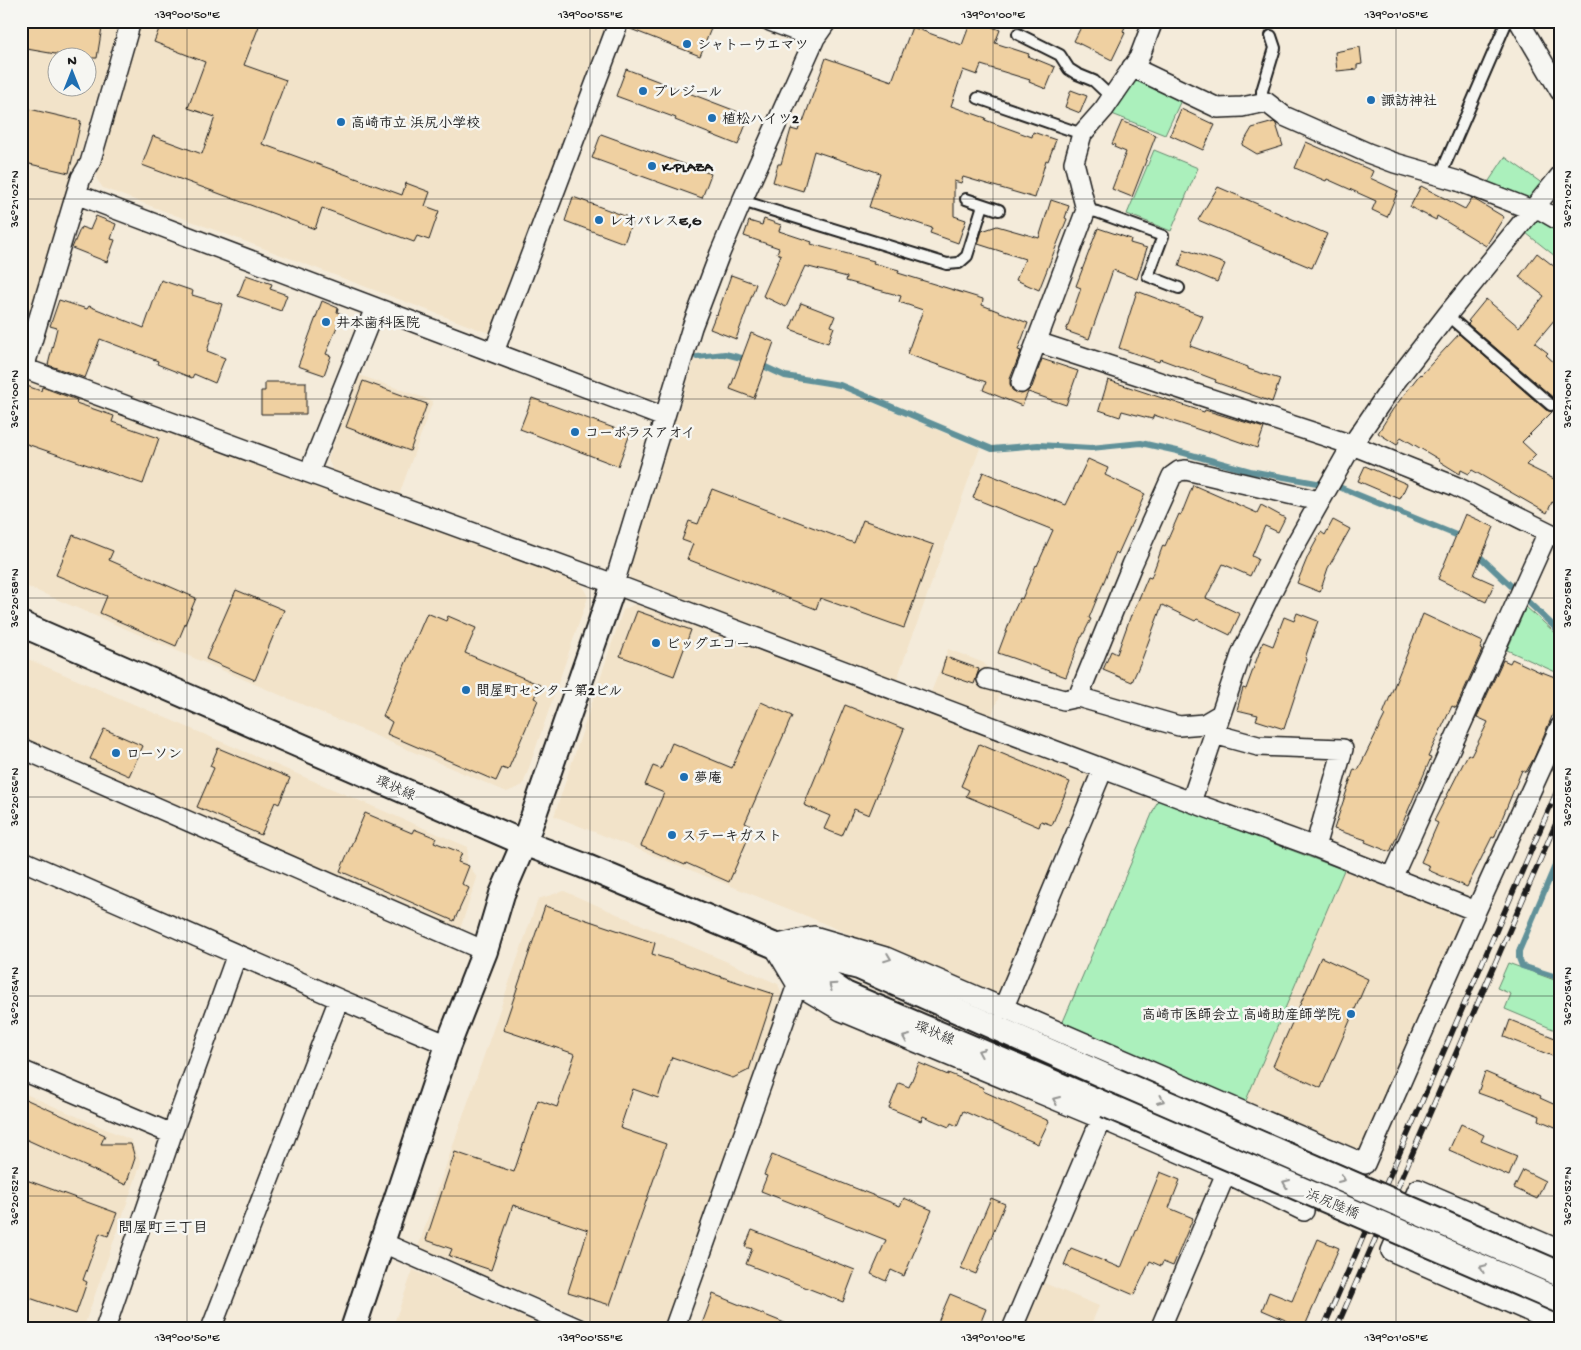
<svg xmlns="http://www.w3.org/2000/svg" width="1581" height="1350" font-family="'Gochi Hand','Klee One',sans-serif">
	<rect width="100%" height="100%" fill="#f4ebda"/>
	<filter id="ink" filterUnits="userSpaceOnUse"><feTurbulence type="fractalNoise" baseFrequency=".02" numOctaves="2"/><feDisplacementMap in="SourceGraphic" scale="10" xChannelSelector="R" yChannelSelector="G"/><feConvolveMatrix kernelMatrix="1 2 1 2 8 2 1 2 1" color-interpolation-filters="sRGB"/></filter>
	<g filter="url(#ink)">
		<path fill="#f2e3c9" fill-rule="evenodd" d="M21,21H116L119,23L21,355ZM58,58H88V88H58Z
			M142,21H607L492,332H486L103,188L96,178Z
			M727,357L746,362L787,379L839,388L980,448L896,682L630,582L629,571L694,361Z
			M359,375L433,401L399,495L333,471L328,459Z
			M21,376L172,434L581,583L588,597L523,785L507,792L21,584Z
			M635,604L1090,775L1050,863L1054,866L1002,993L991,996L809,917L554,816L623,610Z
			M948,649L984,663L988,670L982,671L979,685L1002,688L991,717L930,695Z
			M21,656L468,847L467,863L477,878L460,929L21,737Z
			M1344,870L1454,911L1459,924L1362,1147L1351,1152L1244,1105Z
			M564,891L778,984L782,995L671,1329H610L418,1247L538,899Z
			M21,1092L131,1140L141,1163L83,1329H21Z
			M413,1270L550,1329H392Z
			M1044,1283L1099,1306L1089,1329H1024Z"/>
		<path fill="#abf0bc" stroke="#64866c" d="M1139,75L1183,96L1165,135L1112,114Z
			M1154,150L1198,168L1171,231L1127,214Z
			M1505,157L1543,184L1530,201L1487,184Z
			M1540,215L1560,227V260L1526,233Z
			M1526,607L1560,637V674L1507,650Z
			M1158,800L1344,870L1244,1105L1062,1024Z
			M1508,963L1560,982V1032L1505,1009L1511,994L1497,988Z"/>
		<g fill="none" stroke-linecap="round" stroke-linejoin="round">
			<path stroke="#619199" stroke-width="6" d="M697,357L725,354L750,360
				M759,364L785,376L840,385L992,449L1038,445L1091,448L1141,443L1177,451L1250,471L1339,487L1456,535L1463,540
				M1475,552L1560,632
				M1560,854L1519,951V958L1522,966L1560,978"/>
		</g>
		<path fill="#efd0a1" stroke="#1c1c1c" d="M21,21H103L97,58H67V56L21,48Z
			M162,21H261L244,65L286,80L262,144L402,195L406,183L430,192L425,206L439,211L429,240L417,236L414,242L322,208L315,229L142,165L153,136L202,154L215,117L188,108L205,62L154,42Z
			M630,21H700L712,26L700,56L628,28Z
			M971,21H978L1000,30L995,43L1029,54L1028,56L1055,67L1046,89L1029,82L1030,80L981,65L977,75L963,70L951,106L986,118L985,120L1032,137L1033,132L1056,140L1048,161L1046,160L1035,198L963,177L961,183L954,181V216L966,220L958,243L930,233L932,228L869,207L880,173L814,151L803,191L773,182L778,164H781L791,129L798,131L801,122H803L826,58L892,81L912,27L962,45Z
			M1084,21H1128L1123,31L1125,33L1112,60L1074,41Z
			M1360,47L1362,64L1357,65V69L1337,71L1335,52Z
			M626,69L749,116L738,145L675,120L676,118L616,96Z
			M1071,90L1087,96L1080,113L1065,107Z
			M21,107L81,121L69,173L21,162Z
			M1181,109L1215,125L1203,150L1170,135Z
			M1122,121L1156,135L1132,197L1112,189L1126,152L1114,147L1115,145L1112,144Z
			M1274,122L1276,124L1283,146L1257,154L1242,145L1252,128Z
			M601,134L711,174L702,198L592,158Z
			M1306,142L1373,171L1370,178L1398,191L1387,217L1372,210L1376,201L1327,179L1326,181L1295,168Z
			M1421,186L1465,209L1472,198L1504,217L1486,246L1437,216L1436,220L1410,207Z
			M1218,187L1327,234L1312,268L1198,220Z
			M573,197L633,219L624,243L565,221Z
			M1051,200L1069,206L1065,218L1067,219L1039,290L1016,280L1025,259L978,244L982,231L997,226L1039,238Z
			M96,216L116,224L111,239L115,240L107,262L72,248L81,227L90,230Z
			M764,219L781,225L779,231L812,242L811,244L874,261L873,263L899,270L898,273L983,299L982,305L1028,323L1018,350L1021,351L1010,379V384L1012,390L1017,393L1022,394L1028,391L1032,387L1042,359L1078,371L1066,405L1028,392L1022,406L983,390L986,382L907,354L923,310L899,302L901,296L846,281L847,277L805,266L786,307L763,296L781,255L777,253L779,248L744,236L749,221L762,225Z
			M1098,228L1131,239L1130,243L1147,248L1137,279L1113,270L1089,339L1066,331L1081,288L1076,286Z
			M1184,249L1225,264L1217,282L1179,266Z
			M1537,253L1560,271V313L1535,343L1548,353L1546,355L1560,368V404L1558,406L1556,400L1468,324L1470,322L1468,321L1486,299L1519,327L1544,296L1519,277Z
			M246,275L272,284L270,289L287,295L281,311L238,296Z
			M731,275L756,284L736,339L710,329L716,314L717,315Z
			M161,280L193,291L192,295L222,304L207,351L225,358L215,383L194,374L192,378L157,364L158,361L100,339L85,378L48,365L57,328L50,326L59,300L87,309L89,306L144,328Z
			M1137,291L1203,316L1190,346L1248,367V369L1280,379L1272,402L1215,382L1216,380L1160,359L1159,362L1119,348Z
			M322,301L338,308L337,312L342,314L326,354L331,356L324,375L298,366Z
			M801,303L835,316L831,326L834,327L828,343L790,329Z
			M751,333L774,342L754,398L730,389Z
			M1459,334L1546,410L1552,412L1522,442L1536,455L1526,465L1560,482V505L1552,502L1547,513L1472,470L1469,474L1461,470L1460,474L1439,461L1440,460L1401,437L1397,445L1378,433L1393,409L1420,374L1421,375Z
			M1108,380L1204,412L1205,410L1264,428L1257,448L1209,431V433L1154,415L1152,419L1122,411L1120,417L1099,410Z
			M363,381L427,404L410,451L346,427Z
			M265,382H306V414H261V391H265Z
			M21,384L41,391L42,387L77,400L76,403L114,416L112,422L159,438L143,484L21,442Z
			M532,398L630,434L618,466L520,429Z
			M1088,459L1108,468L1105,475L1145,494L1118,554L1116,552L1089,618L1091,619L1082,637H1081L1066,677L998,653L1013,613L1020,598L1022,599L1036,565L1037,566L1053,530L973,498L983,472L1066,505Z
			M1365,466L1407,484L1400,499L1358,481Z
			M1193,485L1257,513L1261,505L1285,518L1278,532L1265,526L1252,556L1258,559L1250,576L1223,564L1206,598L1240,614L1230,635L1197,619L1195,621L1162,605L1142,659L1132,682L1103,670L1111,651L1117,654L1131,615H1132L1148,577L1151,578L1163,545L1165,546L1179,514L1181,515Z
			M712,489L854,543L863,520L934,545L904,628L820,598L816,609L687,559L693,544L682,540L689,521L698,524Z
			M1465,514L1494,527L1474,575L1494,584L1486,602L1438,579Z
			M1333,520L1350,529L1328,568L1320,592L1297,583L1308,556L1321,532L1325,535Z
			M73,535L113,551L109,560L196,598L176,646L100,613L107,596L56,575Z
			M236,590L284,610L255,680L206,659Z
			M637,611L691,630L674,676L620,656Z
			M427,613L446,621L448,616L476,628L465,653L540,685L534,698L538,700L508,770L502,768L496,781L387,734L392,722L383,716Z
			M1297,613L1318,621L1305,658L1307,659L1284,729L1256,720L1258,715L1237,710L1243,688L1246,689L1263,642L1273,646L1284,617L1294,621Z
			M1423,614L1483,642L1480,649L1482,650L1456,708L1452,706L1428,757L1431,758L1390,852L1365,842L1366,840L1334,829L1354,769L1358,770L1385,715L1383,714Z
			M946,657L979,669L974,684L941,673Z
			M1512,659L1542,673V672L1560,679V698L1534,758L1526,772L1522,770L1494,838L1492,837L1467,887L1428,870L1430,866L1421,862L1438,823L1434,821L1468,754L1471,756L1488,722L1477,717L1503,660L1510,663Z
			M761,702L792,716L745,823L753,827L729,882L686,863L685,865L641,846L664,793L645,785L653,766L661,769L672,743L732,768Z
			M845,705L904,729L869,815L854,809L842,836L824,829L830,816L804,805Z
			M104,729L143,746L129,776L90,759Z
			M979,744L1070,782L1052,825L1041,821L1039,827L966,796L969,790L961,786Z
			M218,748L290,778L279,804L275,802L261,835L197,807L214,768L210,766Z
			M365,813L412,833L414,829L436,838L434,842L462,853L458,862L469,866L462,884L469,888L454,921L340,871Z
			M545,906L655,943L652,954L774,994L749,1070L733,1078L672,1057L658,1098L633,1089L620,1128L666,1144L610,1305L568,1292L588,1230L513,1205L491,1270L449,1256L452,1249L426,1240L455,1152L514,1172L538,1100L557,1107L575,1054L503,1030Z
			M1321,957L1368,979L1321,1088L1273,1066Z
			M1510,1020L1560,1040V1059L1504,1037Z
			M919,1063L948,1075V1073L984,1088L983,1091L1049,1121L1038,1144L963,1111L957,1126L951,1123L949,1127L923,1116L921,1121L889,1108L899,1083L909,1087Z
			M1485,1072L1541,1096L1540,1098L1560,1107V1129L1539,1120L1540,1116L1500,1100V1101L1478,1093Z
			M21,1097L105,1135L101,1144H131L135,1158L126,1185L21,1137Z
			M1461,1124L1484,1135L1481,1141L1517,1156L1509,1176L1449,1150Z
			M772,1155L900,1206L904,1198L932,1210L904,1276L891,1270L886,1281L871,1274L886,1240L761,1191L767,1176L764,1175Z
			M1523,1170L1545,1181L1537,1199L1514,1188Z
			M1160,1172L1180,1180L1169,1208L1193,1218L1173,1266L1163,1262L1161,1266L1150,1261L1134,1295L1064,1265L1071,1248L1121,1268Z
			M21,1178L117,1213L108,1236L100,1233L83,1280L87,1282L76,1314L21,1295Z
			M991,1198L1005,1204L976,1274L961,1268Z
			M752,1230L855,1270L843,1302L746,1264L752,1249L745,1247Z
			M1318,1239L1339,1248L1304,1328L1262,1310L1269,1292L1292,1301Z
			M713,1294L797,1328V1329H700Z
			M950,1294L986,1309L978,1329H935Z"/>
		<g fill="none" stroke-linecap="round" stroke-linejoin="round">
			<defs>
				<path id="service" d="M1018,34L1060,55L1069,69L1077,74L1094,81L1112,98
					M978,98L1082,134
					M1266,102L1262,97V91L1275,48L1271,36
					M1440,176L1507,21
					M966,199L999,210
					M742,201L947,264L959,263L967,256L983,205
					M1086,210L1097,212L1163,236L1148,276L1179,288
					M1447,315L1551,405"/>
				<path id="minor" d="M770,21L815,38
					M1519,21L1560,91
					M1132,67L1218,108L1242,107L1266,102L1284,116L1368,153L1395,163L1458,181L1532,210H1541L1560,221
					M76,194L664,417
					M1037,342L1352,445L1455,486L1560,538
					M494,352L619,21
					M21,367L309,473L614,584L1191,802L1315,847L1476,911
					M24,368L76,194L81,178L90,163L131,21
					M1021,383L1086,210L1074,162L1082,134L1104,109L1139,58L1153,21
					M309,473L375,308
					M614,584L692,327L720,253L742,201L815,38L827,21
					M987,679L1064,700L1078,697
					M1221,714L1204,724L1179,726L1078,697L1132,565L1172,476L1179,471L1186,470L1319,501
					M1214,734L1258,746L1343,749L1315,847
					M21,748L485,951
					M1191,802L1242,652L1293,549L1352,445L1393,385L1447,315L1560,176
					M21,860L339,999L448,1045
					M1392,878L1548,532
					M1003,1009L1103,769
					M21,1070L172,1134
					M1304,1211L1226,1173L1101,1119L841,1011L797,985L773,945L814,936L886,957L1365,1164L1476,911L1560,727
					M381,1242L579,1329
					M1560,1250L1418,1189L1391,1251L1560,1325
					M105,1329L172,1134L237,954
					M211,1329L339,999
					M674,1329L797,985
					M1012,1329L1101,1119
					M1160,1329L1226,1173"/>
				<path id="tertiary" d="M21,624L524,843L582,865L773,945L859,967L1116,1081
					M787,954L845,994L1106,1105
					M353,1329L448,1045L485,951L502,894L524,843L614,584"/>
			</defs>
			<use href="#service" stroke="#1c1c1c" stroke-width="14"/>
			<use href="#minor" stroke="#1c1c1c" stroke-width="22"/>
			<use href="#tertiary" stroke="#1c1c1c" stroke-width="28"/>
			<use href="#service" stroke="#f6f6f2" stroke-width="10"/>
			<use href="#minor" stroke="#f6f6f2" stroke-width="19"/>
			<use href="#tertiary" stroke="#f6f6f2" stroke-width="24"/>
			<defs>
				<path id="rail" d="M1323,1329L1560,784
					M1336,1329L1560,814"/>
			</defs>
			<use href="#rail" stroke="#1c1c1c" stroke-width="5.5"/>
			<use href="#rail" stroke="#f6f6f2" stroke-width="4" stroke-dasharray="11" stroke-linecap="butt"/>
			<defs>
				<path id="tertiary-bridge" d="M1116,1081L1560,1274
					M1106,1105L1560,1301"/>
			</defs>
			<use href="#tertiary-bridge" stroke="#1c1c1c" stroke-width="28" stroke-linecap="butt"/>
			<use href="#tertiary-bridge" stroke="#f6f6f2" stroke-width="24"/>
		</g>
		<defs><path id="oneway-chevron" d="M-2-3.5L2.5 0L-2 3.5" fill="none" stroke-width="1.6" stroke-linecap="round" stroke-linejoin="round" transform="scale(1.25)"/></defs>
		<g stroke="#949492">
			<use href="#oneway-chevron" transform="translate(888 958) rotate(21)"/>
			<use href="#oneway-chevron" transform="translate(832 986) rotate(-145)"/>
			<use href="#oneway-chevron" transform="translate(906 1038) rotate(-157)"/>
			<use href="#oneway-chevron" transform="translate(981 1052) rotate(-157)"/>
			<use href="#oneway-chevron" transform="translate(1056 1100) rotate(-157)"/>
			<use href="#oneway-chevron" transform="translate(1161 1100) rotate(24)"/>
			<use href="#oneway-chevron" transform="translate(1342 1179) rotate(24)"/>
			<use href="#oneway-chevron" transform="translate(1286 1183) rotate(-157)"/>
			<use href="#oneway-chevron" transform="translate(1483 1268) rotate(-157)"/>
		</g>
	</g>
	<path fill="none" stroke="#1c1c1c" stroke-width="1" stroke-opacity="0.45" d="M187,21V1329M590,21V1329M993,21V1329M1396,21V1329M21,199H1560M21,399H1560M21,598H1560M21,797H1560M21,996H1560M21,1196H1560"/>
	<g fill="#1f6fb2" stroke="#f6f6f2" stroke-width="2">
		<circle cx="687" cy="44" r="5"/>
		<circle cx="643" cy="91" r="5"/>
		<circle cx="1371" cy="100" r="5"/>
		<circle cx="712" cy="118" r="5"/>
		<circle cx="341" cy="122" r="5"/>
		<circle cx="652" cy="166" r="5"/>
		<circle cx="599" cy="220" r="5"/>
		<circle cx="326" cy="322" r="5"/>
		<circle cx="575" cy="432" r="5"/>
		<circle cx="656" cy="643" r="5"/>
		<circle cx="466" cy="690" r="5"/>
		<circle cx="116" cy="753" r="5"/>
		<circle cx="684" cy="777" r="5"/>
		<circle cx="672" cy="835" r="5"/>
		<circle cx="1351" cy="1014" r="5"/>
	</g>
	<g text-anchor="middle" stroke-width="5" stroke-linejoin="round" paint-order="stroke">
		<g font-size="14" font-weight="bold" fill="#1c1c1c" stroke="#f6f6f2" text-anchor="start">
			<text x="697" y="49">シャトーウエマツ</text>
			<text x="653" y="96">プレジール</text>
			<text x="1381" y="105">諏訪神社</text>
			<text x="722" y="123">植松ハイツ2</text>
			<text x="351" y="127">高崎市立 浜尻小学校</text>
			<text x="662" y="171">K-PLAZA</text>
			<text x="609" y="225">レオパレスE,G</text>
			<text x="336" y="327">井本歯科医院</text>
			<text x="585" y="437">コーポラスアオイ</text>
			<text x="666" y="648">ビッグエコー</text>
			<text x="476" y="695">問屋町センター第2ビル</text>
			<text x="126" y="758">ローソン</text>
			<text x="694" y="782">夢庵</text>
			<text x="682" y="840">ステーキガスト</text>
			<text x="1341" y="1019" text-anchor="end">高崎市医師会立 高崎助産師学院</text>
		</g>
		<g font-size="14" fill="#1c1c1c" stroke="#f6f6f2">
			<text transform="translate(396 787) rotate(24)" y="5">環状線</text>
			<text transform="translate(935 1032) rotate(23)" y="5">環状線</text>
			<text transform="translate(1333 1203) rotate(23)" y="5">浜尻陸橋</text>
		</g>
		<g font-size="15" font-weight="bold" fill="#1c1c1c" stroke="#f6f6f2">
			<text x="163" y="1232">問屋町三丁目</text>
		</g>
	</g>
	<rect width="1581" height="1350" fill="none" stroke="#f6f6f2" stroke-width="55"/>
	<g transform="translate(72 72)"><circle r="24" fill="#f6f6f2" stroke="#9f9f9c"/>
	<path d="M0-4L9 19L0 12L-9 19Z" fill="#1f6fb2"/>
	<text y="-8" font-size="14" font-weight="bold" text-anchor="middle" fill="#1c1c1c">N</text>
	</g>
	<rect x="28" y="28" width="1526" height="1294" fill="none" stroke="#1c1c1c" stroke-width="2"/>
	<g font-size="12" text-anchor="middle" fill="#1c1c1c">
		<text x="187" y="18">139°00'50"E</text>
		<text x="590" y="18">139°00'55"E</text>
		<text x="993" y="18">139°01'00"E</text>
		<text x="1396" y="18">139°01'05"E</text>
		<text transform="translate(14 199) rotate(-90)" y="4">36°21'02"N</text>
		<text transform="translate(1567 199) rotate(-90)" y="4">36°21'02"N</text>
		<text transform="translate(14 399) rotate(-90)" y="4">36°21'00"N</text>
		<text transform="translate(1567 399) rotate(-90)" y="4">36°21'00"N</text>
		<text transform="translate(14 598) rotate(-90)" y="4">36°20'58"N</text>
		<text transform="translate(1567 598) rotate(-90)" y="4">36°20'58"N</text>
		<text transform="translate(14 797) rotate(-90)" y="4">36°20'56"N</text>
		<text transform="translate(1567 797) rotate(-90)" y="4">36°20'56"N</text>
		<text transform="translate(14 996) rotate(-90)" y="4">36°20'54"N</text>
		<text transform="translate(1567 996) rotate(-90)" y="4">36°20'54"N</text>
		<text transform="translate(14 1196) rotate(-90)" y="4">36°20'52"N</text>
		<text transform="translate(1567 1196) rotate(-90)" y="4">36°20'52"N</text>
		<text x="187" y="1341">139°00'50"E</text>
		<text x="590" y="1341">139°00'55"E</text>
		<text x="993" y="1341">139°01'00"E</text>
		<text x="1396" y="1341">139°01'05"E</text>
	</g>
</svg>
